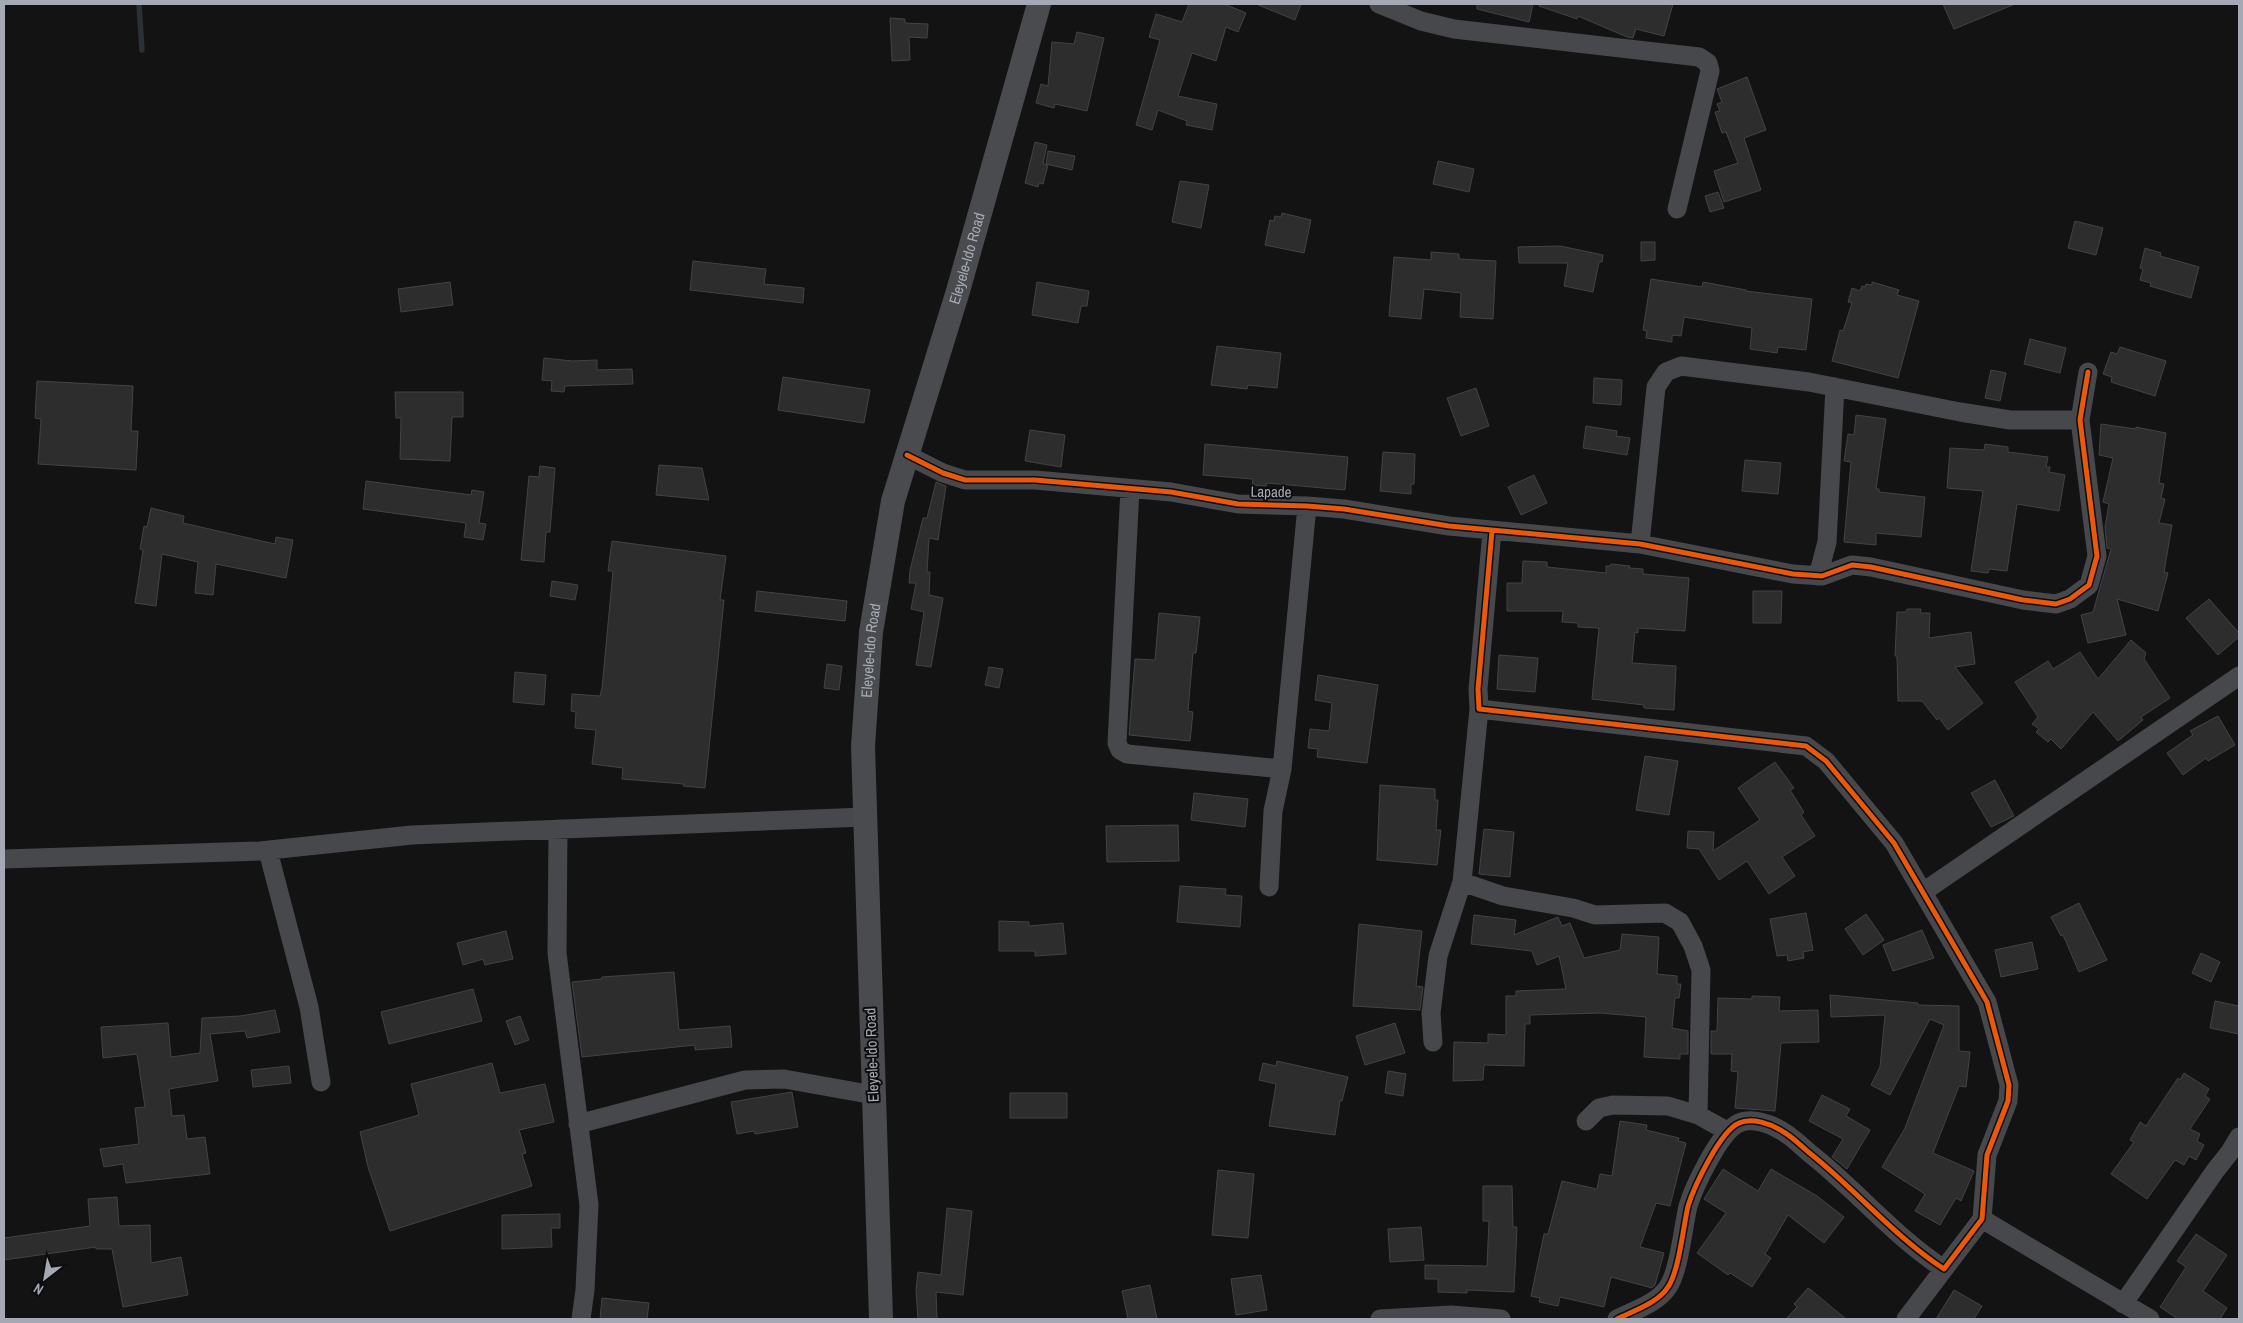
<svg xmlns="http://www.w3.org/2000/svg" width="2243" height="1323" font-family="'Archivo Narrow',sans-serif">
	<rect width="100%" height="100%" fill="#131313"/>
	<g fill="none" stroke-linecap="round" stroke-linejoin="round">
		<path stroke="#293036" stroke-width="5.5" d="M139,4L142,50"/>
	</g>
	<path fill="#2d2d2e" stroke="#424346" d="M1189,4H1224L1246,13L1238,32L1226,27L1216,61L1192,53L1178,96L1217,104L1212,130L1186,125L1187,121L1158,110L1152,130L1136,125L1160,40L1149,37L1156,14L1182,22Z
		M1256,4H1301L1295,20Z
		M1477,4H1533L1529,22L1477,9Z
		M1539,4H1673L1664,36L1636,29L1633,38L1627,37L1578,16L1577,19L1539,6Z
		M1943,4H2015L1954,29Z
		M890,18L905,19V23L928,24L927,38L909,37L910,60L892,61Z
		M1077,32L1104,38L1087,111L1055,104L1054,108L1036,103L1041,84L1048,86L1052,42L1074,44Z
		M1747,77L1766,130L1744,138L1761,190L1724,202L1714,171L1738,163L1726,132L1722,133L1715,112L1720,111L1717,104L1722,102L1717,89Z
		M1035,142L1047,145L1043,164L1048,165L1043,184L1039,183L1038,187L1025,183Z
		M1048,151L1075,156L1072,170L1046,164Z
		M1438,161L1474,169L1469,192L1433,184Z
		M1180,181L1209,185L1201,228L1172,222Z
		M1718,192L1724,208L1710,212L1705,196Z
		M1282,213L1311,220L1304,253L1265,245L1270,220L1274,221L1275,216L1281,217Z
		M2075,221L2103,228L2096,255L2068,248Z
		M1641,242H1655V260L1641,261Z
		M1560,246L1603,255L1602,262H1599L1593,292L1564,286L1568,263H1519L1518,247Z
		M2145,248L2161,253L2160,256L2199,267L2191,298L2150,286L2151,283L2140,280L2143,269L2140,268Z
		M1431,252L1459,254V259L1496,261L1493,319L1460,317L1461,293L1424,289L1421,319L1389,316L1394,257L1431,260Z
		M693,261L766,269L764,284L804,288L803,303L690,290Z
		M1651,279L1702,287L1703,282L1746,290V291L1812,299L1806,350L1778,347L1777,353L1750,349L1752,328L1684,317L1681,336L1672,335V342L1646,338L1647,331L1643,330Z
		M450,282L453,305L401,312L398,289Z
		M1037,282L1089,291L1087,306H1081L1078,323L1032,315Z
		M1872,282L1899,290L1897,295L1919,301L1898,378L1832,361L1840,330L1843,331L1852,303L1848,302L1852,288L1860,291L1862,286L1865,287L1866,284L1872,285Z
		M2030,339L2066,348L2060,373L2024,364Z
		M1217,346L1281,353L1277,388L1248,385L1247,389L1211,385Z
		M2120,347L2166,361L2155,396L2111,382L2112,377L2103,374L2111,352L2117,354Z
		M544,358L572,361L597,360V370L632,369L633,384L565,386L564,392L551,391L552,381L542,380Z
		M1991,370L2006,373L2000,401L1985,398Z
		M783,377L870,390L864,423L778,410Z
		M1594,378L1622,380L1621,405L1593,403Z
		M37,381L133,386L131,431H138L136,470L38,464L41,419L35,418Z
		M1476,388L1489,426L1461,436L1447,398Z
		M395,392H463V417H452L450,461L400,459L401,418H396Z
		M1856,415L1886,419L1876,489H1879V492L1925,497L1921,537L1876,533V545L1844,542L1851,462L1844,461L1848,434L1854,435Z
		M2101,424L2136,429V427L2166,433L2159,483L2164,484L2161,498L2165,499L2159,523L2172,525L2164,572L2168,573L2158,611L2117,599L2126,635L2088,643L2081,615L2093,612L2111,549L2107,548L2105,527L2109,504L2103,502L2113,458L2099,455Z
		M1586,426L1617,431L1616,436L1630,438L1627,455L1583,448Z
		M1030,430L1065,435L1061,467L1025,461Z
		M1205,444L1348,457L1345,490L1267,483L1266,486L1252,485L1253,479L1203,475Z
		M1985,444L2008,447V452L2048,457L2046,467H2050L2049,472L2065,475L2059,511L2017,504L2007,571L1989,569L1988,573L1971,571L1983,491L1947,488L1950,448L1984,450Z
		M1383,452L1415,454L1414,484H1411V494L1380,491Z
		M1745,460L1781,463L1778,494L1742,491Z
		M659,465L702,468L709,500L656,495Z
		M540,466L555,468L550,532H546L544,562L521,560L529,476L539,477Z
		M1534,475L1547,503L1521,515L1508,487Z
		M366,481L471,495L472,490L484,492L479,523L486,524L483,540L464,537L466,523L363,509Z
		M936,482L946,486L938,540L929,538L927,572H930L929,595L943,598L931,667L916,665L924,612L911,609L916,583H909L910,570L923,518H927Z
		M151,508L184,516L183,523L275,544L276,537L293,540L286,578L216,564L213,595L195,593L198,562L162,554L156,606L135,603L143,550L140,549L144,526L147,527Z
		M612,541L726,556L720,600H724L705,788L683,786L684,784L622,779L623,768L592,764L596,730L575,728L576,712L571,711L572,694L600,696L602,688L613,571H608Z
		M1523,561L1547,562V567L1606,573V566H1610L1611,564L1630,566L1629,568L1643,569V574L1689,578L1685,631L1638,628V633L1635,632L1632,663L1676,666L1674,710L1644,708V705L1592,699L1599,628L1578,627V623L1562,622L1563,611H1507V583H1522Z
		M552,581L578,585L575,600L550,596Z
		M757,591L847,601L845,621L755,611Z
		M1753,591H1782L1781,623H1753Z
		M2209,599L2239,633V637L2218,655L2186,618Z
		M1907,609H1921L1920,613H1930L1929,638L1971,632L1975,664L1955,667L1983,703L1948,730L1939,718L1937,720L1922,701H1898L1897,656H1895L1897,612H1906Z
		M1159,613L1200,617L1196,653H1193L1188,711L1193,712L1190,741L1129,735L1135,659L1155,660Z
		M2131,640L2146,653L2144,659L2170,698L2141,717L2143,720L2118,741L2093,712L2061,749L2051,739L2048,742L2036,732L2039,729L2032,724L2038,717L2015,682L2048,661L2053,669L2080,652L2098,679Z
		M1499,655L1538,658L1535,692L1497,689Z
		M827,664L842,666L839,690L824,688Z
		M989,667L1003,669L999,688L985,685Z
		M515,672L546,675L544,705L513,702Z
		M1318,675L1378,685L1367,763L1317,757L1318,749L1308,748L1310,729L1329,731L1332,703L1315,700Z
		M2218,716L2235,745L2208,761L2206,758L2183,775L2167,753L2193,735L2190,731Z
		M1645,756L1678,761L1669,815L1636,810Z
		M1775,762L1794,788L1790,790L1804,812L1801,815L1815,836L1782,857L1795,876L1769,894L1747,861L1719,880L1699,849L1687,848L1688,831L1714,832L1713,851L1760,820L1738,788Z
		M1995,780L2014,816L1991,827L1971,793Z
		M1380,785L1435,789V800H1438L1436,830H1441L1437,865L1377,860Z
		M1194,793L1248,799L1245,827L1191,820Z
		M1178,825L1179,861L1107,862L1106,826Z
		M1484,829L1514,832L1510,877L1479,874Z
		M1180,886L1226,889L1225,895L1242,896L1240,927L1177,922Z
		M2079,903L2107,960L2079,972L2063,935L2061,936L2051,917Z
		M1806,913L1813,950L1803,952L1804,958L1788,961L1787,955L1777,956L1770,919Z
		M1866,914L1884,940L1863,955L1845,929Z
		M1474,915L1516,920L1514,935L1558,917L1562,926L1570,923L1584,958L1620,950L1622,934L1659,937L1657,974L1677,976V984H1681L1679,998H1675L1672,1028L1688,1031V1054H1680V1059L1644,1057L1646,1017L1600,1013L1530,1015V1024H1525L1524,1066L1484,1065L1483,1080L1453,1081L1454,1042L1488,1043V1034L1506,1035V996H1516V991L1566,989L1559,956L1537,965L1532,951L1471,944Z
		M999,921L1029,922V926L1063,923L1066,954L1035,956V951H999Z
		M1359,924L1422,931L1416,986L1423,987L1420,1010L1353,1006Z
		M1922,930L1934,958L1893,971L1883,945Z
		M506,931L513,959L485,965L483,959L463,965L457,943Z
		M2032,942L2038,969L2001,977L1995,950Z
		M2201,953L2220,962L2211,982L2192,973Z
		M674,972L679,1030L730,1026L732,1047L695,1050V1045L582,1057L572,982L602,979V977Z
		M473,989L482,1021L389,1044L381,1012Z
		M1830,995L1918,1003V1005L1959,1006V1051L1970,1052L1966,1087L1959,1086L1933,1153L1974,1171L1961,1201L1956,1198L1940,1225L1915,1211L1925,1194L1882,1167L1905,1128L1944,1025L1930,1019L1890,1095L1871,1085L1880,1067L1885,1015L1831,1017Z
		M1752,996L1780,997L1779,1011L1818,1010L1819,1042L1781,1043L1775,1111L1735,1108L1738,1072L1731,1071L1732,1054H1711V1031H1717L1718,998L1752,999Z
		M2215,1001L2239,1006V1034L2210,1028Z
		M275,1010L280,1032L247,1038L245,1031L210,1034L218,1081L169,1089L172,1116L184,1115L187,1139L205,1137L210,1174L126,1183L123,1164L104,1167L100,1149L139,1144L135,1108L145,1107L137,1054L103,1058L101,1027L168,1023L171,1057L200,1053L202,1018L240,1016Z
		M520,1016L529,1040L515,1045L506,1021Z
		M1395,1023L1405,1053L1365,1065L1356,1036Z
		M1277,1061L1348,1077L1342,1101H1340L1335,1135L1269,1126L1276,1084L1259,1080L1263,1063L1276,1066Z
		M492,1063L500,1093L545,1084L554,1122L519,1130L526,1153L522,1154L532,1186L390,1231L368,1167L360,1132L419,1115L411,1084Z
		M289,1066L291,1083L253,1087L251,1070Z
		M1388,1071L1406,1074L1403,1096L1385,1093Z
		M2184,1073L2209,1089L2205,1096L2210,1099L2190,1129L2200,1134L2197,1141L2204,1145L2196,1160L2189,1156L2184,1165L2175,1160L2147,1199L2111,1174L2134,1142L2130,1140L2140,1122L2146,1126L2178,1078L2180,1080Z
		M792,1092L798,1127L755,1134L754,1131L737,1134L731,1102Z
		M1010,1093H1067V1118H1010Z
		M1822,1095L1850,1109L1846,1116L1870,1130L1847,1169L1832,1157L1843,1139L1809,1121Z
		M1620,1121L1647,1125L1646,1130L1679,1138L1678,1141L1686,1143L1670,1206L1656,1203L1640,1247L1664,1253L1655,1285L1652,1288L1611,1277L1604,1307L1560,1297L1558,1306L1539,1302L1540,1298L1531,1296L1544,1234H1548L1562,1181L1597,1189L1600,1174L1612,1176Z
		M1723,1169L1758,1191L1771,1169L1817,1196L1844,1217L1824,1243L1788,1215L1765,1254L1771,1258L1752,1287L1730,1273L1728,1275L1697,1253L1726,1213L1704,1199Z
		M1218,1170L1254,1174L1248,1238L1212,1235Z
		M1483,1186H1512L1513,1227H1517L1514,1292L1467,1290V1293L1438,1292V1279H1425V1265L1487,1266L1489,1221H1483Z
		M117,1197L119,1226L150,1225L151,1263L181,1257L188,1295L123,1307L112,1249H96V1247L4,1260V1238L90,1226L88,1199Z
		M947,1208L972,1211L963,1295L936,1292L937,1319H918L916,1290L918,1272L941,1275Z
		M560,1214V1228H551L552,1247L502,1249V1215Z
		M1421,1227L1424,1260L1390,1262L1388,1229Z
		M2196,1234L2227,1255L2203,1291L2227,1308L2220,1319H2178L2160,1307L2186,1267L2177,1261Z
		M1261,1275L1267,1310L1236,1315L1231,1279Z
		M1150,1285L1157,1319H1128L1122,1291Z
		M1808,1288L1811,1290L1846,1319H1786L1797,1307L1794,1304Z
		M1954,1290L1982,1306L1974,1319H1936Z
		M602,1298L649,1303L647,1319H600Z"/>
	<g fill="none" stroke-linecap="round" stroke-linejoin="round">
		<path stroke="#47484c" stroke-width="19" d="M1379,4L1421,21L1454,29L1699,57L1708,63L1710,71L1677,209
			M907,455L943,473L965,480H1035L1171,492L1238,504L1307,506L1344,509L1449,526L1640,544L1793,574L1822,576L1852,565L1871,567L2023,600L2056,604L2070,599L2089,585L2097,556L2080,420L2088,372
			M1130,489L1117,743L1120,750L1127,754L1282,769
			M1492,531L1478,689L1479,709L1806,746L1826,761L1894,843L1987,1002L2009,1085L2008,1101L1987,1155L1982,1219L1944,1269C1895,1237 1857,1191 1812,1155C1802,1147 1793,1137 1782,1131C1771,1124 1752,1117 1739,1123C1720,1131 1694,1187 1688,1206C1683,1228 1679,1271 1668,1287C1658,1303 1633,1311 1617,1319
			M1640,544L1656,387L1666,372L1681,366L1809,382L1960,412L2010,420H2080
			M1818,576L1827,542L1835,387
			M558,829L557,953L589,1205L585,1290L581,1319
			M268,851L309,1007L321,1082
			M4,859L260,851L412,835L865,817
			M1462,882L1503,896L1573,908L1595,915L1665,913L1680,922L1693,946L1701,970L1698,1115
			M1269,887L1273,811L1282,769L1307,506
			M1923,892L2239,676
			M1433,1042L1431,1013L1438,956L1462,882L1479,709
			M1586,1121L1599,1108L1613,1105L1668,1106L1698,1115L1727,1131
			M578,1124L745,1080L784,1079L874,1095
			M1982,1219L2150,1319
			M2123,1304L2215,1171L2230,1152L2239,1137
			M1380,1319L1451,1315L1501,1319
			M1906,1319L1944,1269"/>
		<path stroke="#494b4e" stroke-width="24" id="s1" d="M881,1319L863,746L871,632L893,501L958,291L1039,4"/>
		<defs>
			<path id="cycleway" d="M907,455L943,473L965,480H1035L1171,492L1238,504L1307,506L1344,509L1449,526L1640,544L1793,574L1822,576L1852,565L1871,567L2023,600L2056,604L2070,599L2089,585L2097,556L2080,420L2088,372
				M1492,531L1478,689L1479,709L1806,746L1826,761L1894,843L1987,1002L2009,1085L2008,1101L1987,1155L1982,1219L1944,1269C1895,1237 1857,1191 1812,1155C1802,1147 1793,1137 1782,1131C1771,1124 1752,1117 1739,1123C1720,1131 1694,1187 1688,1206C1683,1228 1679,1271 1668,1287C1658,1303 1633,1311 1617,1319"/>
		</defs>
		<use href="#cycleway" stroke="#0d0d0f" stroke-width="8"/>
		<use href="#cycleway" stroke="#e8590c" stroke-width="5"/>
	</g>
	<g text-anchor="middle" stroke-width="4" stroke-linejoin="round" paint-order="stroke">
		<g font-size="15" fill="#a4a9b4" stroke="#0d0d0f">
			<text dy="5" stroke="none"><textPath href="#s1" startOffset="1074">Eleyele-Ido Road</textPath></text>
			<text transform="translate(1271 492) rotate(1)" y="5">Lapade</text>
			<text dy="5" stroke="none"><textPath href="#s1" startOffset="669">Eleyele-Ido Road</textPath></text>
			<text transform="translate(872 1055) rotate(-92)" y="5">Eleyele-Ido Road</text>
		</g>
	</g>
	<rect width="2243" height="1323" fill="none" stroke="#a4a9b4" stroke-width="10"/>
	<g transform="translate(45 1278) rotate(211)" stroke="#0d0d0f" stroke-width="4" paint-order="stroke">
	<path d="M0-4L9 19L0 12L-9 19Z" fill="#a4a9b4"/>
	<text y="-8" font-size="14" font-weight="bold" text-anchor="middle" fill="#a4a9b4">N</text>
	</g>
</svg>
